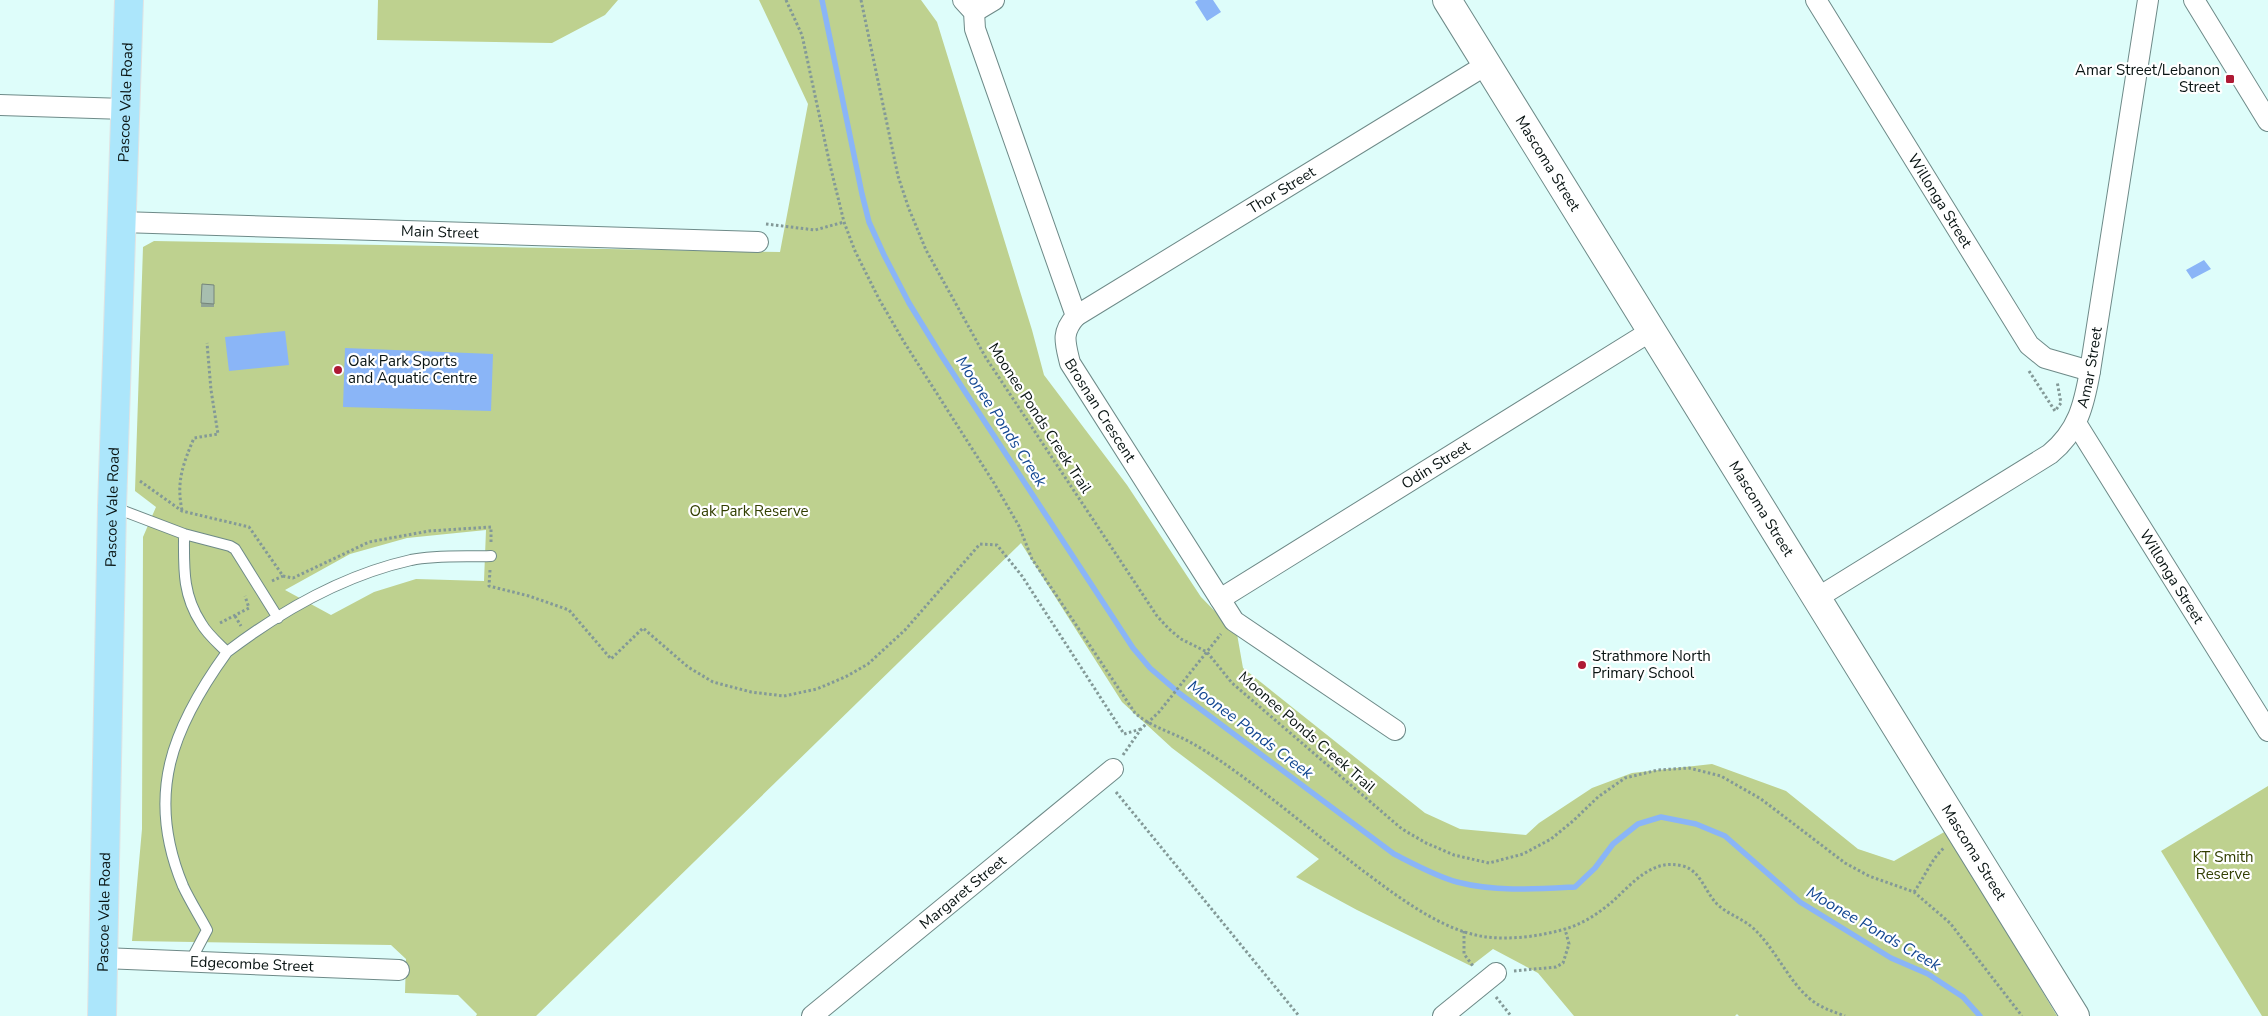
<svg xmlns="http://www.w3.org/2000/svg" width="2268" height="1016" font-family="'Nunito Sans',sans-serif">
	<rect width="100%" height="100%" fill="#defdfa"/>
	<path fill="#bed18f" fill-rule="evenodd" d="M378,0H618L605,15L552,43L377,40Z
		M759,0H921L937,22L1032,330L1044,375L1127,485L1201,597L1237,634L1243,668L1425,813L1460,829L1526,835L1539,823L1592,788L1632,773L1712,764L1786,791L1858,849L1894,861L1946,831L2057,1016H1739L1737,1014L1735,1016H1574L1538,973L1493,949L1471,966L1357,910L1296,877L1319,859L1172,748L1122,702L1021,543L536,1016H476L477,1014L458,995L405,993L406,959L391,945L132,941L142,829L143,537L156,507L135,491L143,247L154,241L780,252L808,104ZM486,530L484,581L416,579L374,592L331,615L285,590L350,554L407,538Z
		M2268,786V1016H2262L2161,851Z"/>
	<path fill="#8ab5f7" d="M1198,0H1213L1221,12L1207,21L1195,2Z
		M2204,260L2211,269L2192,279L2186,270Z
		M285,331L289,365L229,371L225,337Z
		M345,348L493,354L491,411L343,407Z"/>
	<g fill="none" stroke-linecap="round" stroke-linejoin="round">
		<path stroke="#8ab5f7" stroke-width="5.5" d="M822,0L862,194L869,222L884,255L909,303L941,355L1133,648L1150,668L1179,693L1394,854C1414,864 1435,876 1457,882C1495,892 1537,889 1575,887L1595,868L1613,844L1638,824L1661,817L1696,824L1725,836L1800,902L1891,958L1928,974L1963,997L1980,1016"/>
		<defs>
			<path id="service" d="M113,507L184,534L230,546L235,549L278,618
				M184,534C184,567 182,594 201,623C207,634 218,643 227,652C281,611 344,575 411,560C436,555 465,557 491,556
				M190,962L207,930C199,915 190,901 183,886C145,795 172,728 227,652"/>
			<g id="minor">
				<path id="s1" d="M963,0L974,12L975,29L1076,316C1061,333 1065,342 1070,363L1234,621L1395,730"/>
				<path id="s2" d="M1816,0L2029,345L2045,358L2090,371"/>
				<path d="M2194,0L2268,121"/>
				<path d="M974,12L994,0"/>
				<path d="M0,105L125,109"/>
				<path id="s3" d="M121,222L758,242"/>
				<path id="s4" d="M1076,316L1486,65"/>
				<path id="s5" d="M2076,423L2268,731"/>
				<path id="s6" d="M1817,598L2050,454C2078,431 2084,405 2090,371L2148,0"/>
				<path id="s7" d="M1220,599L1651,331"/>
				<path id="s8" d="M103,958L399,970"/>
				<path id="s9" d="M812,1016L1113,769"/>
				<path d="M1443,1016L1496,973"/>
			</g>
			<g id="secondary">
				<path id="s10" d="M1447,0L2075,1016"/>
			</g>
			<g id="primary">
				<path id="s11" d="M102,1016L112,507L129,0"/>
			</g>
		</defs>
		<use href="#service" stroke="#6e8a88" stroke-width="12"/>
		<use href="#minor" stroke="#6e8a88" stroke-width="22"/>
		<use href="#secondary" stroke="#6e8a88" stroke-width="30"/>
		<use href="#primary" stroke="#e1e3e3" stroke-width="30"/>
		<path stroke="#839997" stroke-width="3" stroke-dasharray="2.5 2.5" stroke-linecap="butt" d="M786,0L802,35L830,165L844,222L855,251L879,299L904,342L994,483L1019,526L1032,559L1135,713C1151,727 1169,731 1188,741C1203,749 1218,759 1232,769C1277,801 1319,837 1362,870C1397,896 1443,932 1487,937C1512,940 1541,936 1565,929C1583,924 1599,913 1613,901C1633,883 1652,858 1683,866C1701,871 1705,892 1717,904C1727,914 1742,918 1753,928C1775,948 1787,979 1810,999C1821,1008 1832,1011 1845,1016
			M861,0L898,176L909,209L926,250L986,358L1157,616L1169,629L1181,639L1207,652L1232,683L1402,829L1426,843L1454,855L1489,863L1523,854L1551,839L1573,821L1598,797L1625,778L1658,770L1689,768L1721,776L1761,799L1845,863L1869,876L1914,892L1950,923L2022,1016
			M766,224L815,230L844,222
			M2029,371L2055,411L2061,403L2057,381
			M140,481L182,511L249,527L283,576L293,578L369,542L429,531L491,527V542
			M182,510C176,482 183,464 194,438L218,434L211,390L207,343
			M490,570L489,586L529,596L569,610L611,659L643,628L688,667L713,682L751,692L784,696L817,689L847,676L868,664L905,630L980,544L997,545L1022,576L1124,734L1141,729
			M272,581L283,576
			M235,616L241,626
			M220,623L249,608L245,596
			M1123,755L1141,729L1159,712L1221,634
			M1116,792L1299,1016
			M1914,892C1924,878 1932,858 1944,848
			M1464,931V954L1473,966
			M1514,971L1556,967L1563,963L1569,944L1565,929
			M1496,997L1511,1016"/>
		<use href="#service" stroke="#fff" stroke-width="10"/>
		<use href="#minor" stroke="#fff" stroke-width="20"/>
		<use href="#secondary" stroke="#fff" stroke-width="28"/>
		<use href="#primary" stroke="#ace6fb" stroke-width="28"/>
	</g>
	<path fill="#90a396" d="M202,284L214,285V307H201Z"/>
	<path fill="#a7beaf" stroke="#75857a" d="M202,284L214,285V304L201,303Z"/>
	<g fill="#ae1934" stroke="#fff" stroke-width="2">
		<rect x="2225" y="74" width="10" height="10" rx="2.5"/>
		<circle cx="338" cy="370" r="5"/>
		<circle cx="1582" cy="665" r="5"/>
	</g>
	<g text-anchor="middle" stroke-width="4.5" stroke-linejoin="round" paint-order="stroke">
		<g font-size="15" fill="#081312" stroke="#fff" text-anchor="start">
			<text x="2220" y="75" text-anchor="end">Amar Street/Lebanon<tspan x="2220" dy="17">Street</tspan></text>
			<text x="348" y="366">Oak Park Sports<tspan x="348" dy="17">and Aquatic Centre</tspan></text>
			<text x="1592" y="661">Strathmore North<tspan x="1592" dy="17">Primary School</tspan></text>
		</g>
		<g font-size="15" fill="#081312" stroke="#fff">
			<text dy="5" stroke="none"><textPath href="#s11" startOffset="914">Pascoe Vale Road</textPath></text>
			<text dy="5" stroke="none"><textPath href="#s10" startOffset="192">Mascoma Street</textPath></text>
			<text dy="5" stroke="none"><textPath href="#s4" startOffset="241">Thor Street</textPath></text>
			<text dy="5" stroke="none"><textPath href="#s2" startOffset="236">Willonga Street</textPath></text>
			<text dy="5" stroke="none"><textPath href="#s3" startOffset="319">Main Street</textPath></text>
			<text dy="5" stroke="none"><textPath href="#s6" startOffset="372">Amar Street</textPath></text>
			<text dy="5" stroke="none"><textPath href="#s1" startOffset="444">Brosnan Crescent</textPath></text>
			<text transform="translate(1040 418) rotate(57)" y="5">Moonee Ponds Creek Trail</text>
			<text dy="5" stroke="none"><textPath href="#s7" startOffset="254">Odin Street</textPath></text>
			<text dy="5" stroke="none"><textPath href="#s11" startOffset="509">Pascoe Vale Road</textPath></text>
			<text dy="5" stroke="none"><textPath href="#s10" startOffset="598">Mascoma Street</textPath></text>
			<text dy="5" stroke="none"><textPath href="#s5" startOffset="181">Willonga Street</textPath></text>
			<text transform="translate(1307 732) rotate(41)" y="5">Moonee Ponds Creek Trail</text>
			<text dy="5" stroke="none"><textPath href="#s10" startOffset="1002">Mascoma Street</textPath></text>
			<text dy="5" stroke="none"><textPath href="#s9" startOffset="195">Margaret Street</textPath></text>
			<text dy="5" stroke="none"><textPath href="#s11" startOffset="104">Pascoe Vale Road</textPath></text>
			<text dy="5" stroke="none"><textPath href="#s8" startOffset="149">Edgecombe Street</textPath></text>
		</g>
		<g font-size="15" fill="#313e01" stroke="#fff">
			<text x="749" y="516">Oak Park Reserve</text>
			<text x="2223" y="862">KT Smith<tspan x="2223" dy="17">Reserve</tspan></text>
		</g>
		<g font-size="16" font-style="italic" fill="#134792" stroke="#fff">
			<text transform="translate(1002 421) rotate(57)" y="6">Moonee Ponds Creek</text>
			<text transform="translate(1251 729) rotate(37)" y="6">Moonee Ponds Creek</text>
			<text transform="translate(1874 928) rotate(30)" y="6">Moonee Ponds Creek</text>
		</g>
	</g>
</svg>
